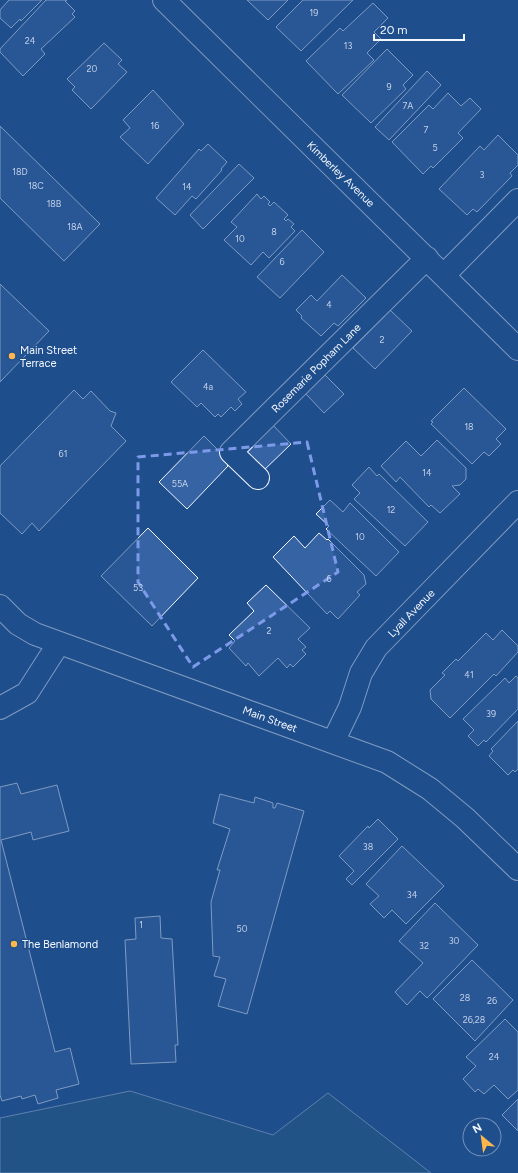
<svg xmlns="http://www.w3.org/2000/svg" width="518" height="1173" font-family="Figtree,sans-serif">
	<rect width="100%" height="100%" fill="#1f4e8c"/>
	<path fill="#245a82" stroke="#a8bbd7" d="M130,1091L273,1135L328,1093L431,1173H0V1118Z"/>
	<path fill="#3563a3" stroke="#f2f6ff" d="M9,0H42L21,21L20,19L11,28L0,18V10Z
		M46,0H67L65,1L75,11L72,14L75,17L41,49L45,54L23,76L0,52V49Z
		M247,0H288L268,20Z
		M303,0H353L301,51L276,27Z
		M373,3L388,18L374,32L381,39L367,53L374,60L338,94L306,61L340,28L343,31Z
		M104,43L122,60L118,64L127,72L91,109L72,90L75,87L67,79Z
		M387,49L413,75L403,85L406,89L371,123L342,95Z
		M427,71L441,85L389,140L375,127Z
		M153,90L184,124L148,164L120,137L130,128L123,120Z
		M448,93L461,106L470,98L481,109L458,133L463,138L433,168L431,166L423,174L392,142L429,105L433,109Z
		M0,126L100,224L64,261L0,198Z
		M498,135L518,155V165L510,173L512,176L477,212L473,209L467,215L439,189L480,146L484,150Z
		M208,144L227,162L221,169L222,170L196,199L192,196L175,215L156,198L199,149L201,151Z
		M239,164L254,178L203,229L190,215Z
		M257,194L261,199L264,196L270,202L268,204L270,206L274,202L288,215L284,219L286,221L288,219L294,224L291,227L295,231L269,258L263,252L251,265L224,240L237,227L231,222Z
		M302,230L324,252L280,298L257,277Z
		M342,275L366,298L338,326L334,323L321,336L301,318L302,316L296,310L311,295L317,301Z
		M0,284L49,331L0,382Z
		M390,310L412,331L375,369L353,348Z
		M203,350L246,392L238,399L242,404L235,411L231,407L221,417L218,414L215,417L201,403L197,407L171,382Z
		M324,374L344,394L324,413L305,393Z
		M464,388L506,429L496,439L501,444L489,456L484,452L472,464L431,424L433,422L431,421Z
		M74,390L83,399L91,391L110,411L116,413L111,426L126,441L39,531L32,523L22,534L0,513V466Z
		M270,422L291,444L261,473L240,450Z
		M204,436L230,462L227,465L228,466L187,509L159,482Z
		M437,440L466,468V479L460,485L452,486L460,494L440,513L431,505L429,507L400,477L396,482L381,466L406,441L421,456Z
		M369,467L377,476L379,474L428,522L405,546L354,499L360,493L352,485Z
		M330,500L343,512L350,503L399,552L376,576L326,529L329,526L316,514Z
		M148,528L198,578L152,626L101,576Z
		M319,533L327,540L328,539L364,575L366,584L357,592L360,595L338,619L330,611L327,614L273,557L294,536L305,548Z
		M266,585L310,628L298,639L306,647L302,650L306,654L293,667L290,664L287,668L278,658L259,676L248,663L246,666L229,648L235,641L229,635L254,611L247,603Z
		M502,630L518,646V652L496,676L494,674L450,718L431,699L430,690L445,675L442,673L456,659L458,661L486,633L493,640Z
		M516,676L518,678V709L486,742L484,740L478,746L468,736L474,730L463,719L505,678L509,683Z
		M518,721V769L515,772L513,770L508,775L489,756L493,751L491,749Z
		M17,783L21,794L57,785L69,831L33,840L31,832L1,840L55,1052L70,1048L79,1084L56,1090L58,1098L38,1104L35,1095L22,1099L21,1096L2,1101L0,1095V787Z
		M220,794L254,803L255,797L273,803V808H275L277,803L304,811L247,1014L218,1006L226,979L214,976L220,957L213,956L211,902L220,870H217L230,829L213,823Z
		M378,819L398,839L352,885L346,879L354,871L339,856L368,826L369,828Z
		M402,846L444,886L406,924L392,910L384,918L370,904L379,896L366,884Z
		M435,903L478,945L427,998L420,991L407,1005L395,992L423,963L399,941Z
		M160,916L161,938L172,939L178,1045H175L176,1062L131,1064L125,940L136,939L135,918Z
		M472,960L513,1000L475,1041L433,999Z
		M505,1019L518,1032V1090L508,1099L494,1085L484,1094L478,1089L475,1092L463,1079L476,1066L466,1057Z
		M518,1099V1131L502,1115Z"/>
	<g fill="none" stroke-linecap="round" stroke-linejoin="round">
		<defs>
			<path id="minor" d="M164,0L518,349
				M444,275L518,200
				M258,478L231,452L427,258
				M0,606L18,624L35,634L387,762L430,789L465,818L518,869
				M0,708L27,693L59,643
				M333,742L350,707L361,673L376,648L518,502"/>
		</defs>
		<use href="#minor" stroke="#f2f6ff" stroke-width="24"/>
		<use href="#minor" stroke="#1f4e8c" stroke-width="22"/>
	</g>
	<path d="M0 0H518V1173H0ZM307,442L338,572L193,667L138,582V457Z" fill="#1f4e8c" fill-opacity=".55" fill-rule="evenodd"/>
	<path fill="none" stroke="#7d9aea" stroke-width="3" stroke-dasharray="8 5" stroke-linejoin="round" d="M307,442L338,572L193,667L138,582V457Z"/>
	<g fill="#ffb74d" stroke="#1f4e8c" stroke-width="1.5">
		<circle cx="12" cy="356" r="4"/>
		<circle cx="14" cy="944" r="4"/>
	</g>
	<g text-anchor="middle" stroke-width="3" stroke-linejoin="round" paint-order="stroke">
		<g font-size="9" fill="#c3d1e8">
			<text x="314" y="16">19</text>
			<text x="30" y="44">24</text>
			<text x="348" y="49">13</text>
			<text x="92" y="72">20</text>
			<text x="389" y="90">9</text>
			<text x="408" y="109">7A</text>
			<text x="155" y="129">16</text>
			<text x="426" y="133">7</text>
			<text x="435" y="151">5</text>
			<text x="20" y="175">18D</text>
			<text x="482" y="178">3</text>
			<text x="36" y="189">18C</text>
			<text x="187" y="190">14</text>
			<text x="54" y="207">18B</text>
			<text x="75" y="230">18A</text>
			<text x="274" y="235">8</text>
			<text x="240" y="242">10</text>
			<text x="282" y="265">6</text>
			<text x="329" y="308">4</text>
			<text x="382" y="343">2</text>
			<text x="208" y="390">4a</text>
			<text x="469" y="430">18</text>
			<text x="63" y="457">61</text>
			<text x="427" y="476">14</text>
			<text x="180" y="487">55A</text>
			<text x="391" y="513">12</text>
			<text x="360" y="540">10</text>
			<text x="329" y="582">6</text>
			<text x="138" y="591">53</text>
			<text x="269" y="634">2</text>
			<text x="469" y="678">41</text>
			<text x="491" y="717">39</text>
			<text x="368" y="850">38</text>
			<text x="412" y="898">34</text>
			<text x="141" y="928">1</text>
			<text x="242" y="932">50</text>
			<text x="454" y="944">30</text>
			<text x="424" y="949">32</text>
			<text x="465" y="1001">28</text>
			<text x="492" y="1004">26</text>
			<text x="474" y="1023">26,28</text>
			<text x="494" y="1060">24</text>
		</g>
		<g font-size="11" fill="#f2f6ff" stroke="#1f4e8c">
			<text transform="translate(341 174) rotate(44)" y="4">Kimberley Avenue</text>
			<text transform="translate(316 368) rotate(-45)" y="4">Rosemarie Popham Lane</text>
			<text transform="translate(411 613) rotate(-46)" y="4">Lyall Avenue</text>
			<text transform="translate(270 719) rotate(20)" y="4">Main Street</text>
		</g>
		<g font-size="11" fill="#f2f6ff" stroke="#1f4e8c" text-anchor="start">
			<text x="20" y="354">Main Street<tspan x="20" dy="13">Terrace</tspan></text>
			<text x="22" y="948">The Benlamond</text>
		</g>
	</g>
	<g transform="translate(482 1137) rotate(331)"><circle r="19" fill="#1f4e8c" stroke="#7391ba"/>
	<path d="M0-3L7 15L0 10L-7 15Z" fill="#ffb74d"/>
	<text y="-6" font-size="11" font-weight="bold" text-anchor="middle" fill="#f2f6ff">N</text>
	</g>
	<path d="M374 34v6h90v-6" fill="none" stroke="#f2f6ff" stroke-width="2"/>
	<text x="380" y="34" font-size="12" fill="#f2f6ff" stroke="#1f4e8c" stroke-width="3" paint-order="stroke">20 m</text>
</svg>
